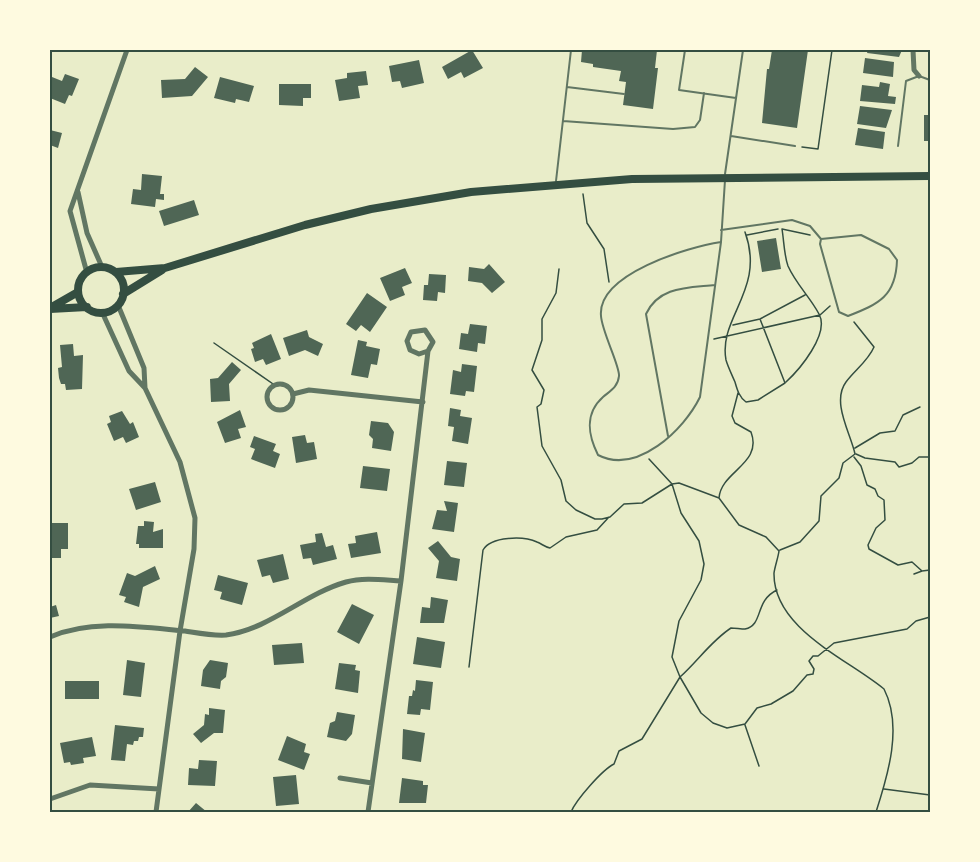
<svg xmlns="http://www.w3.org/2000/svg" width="980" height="862" font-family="'Open Sans',sans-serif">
	<rect width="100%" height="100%" fill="#e9edc9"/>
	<path fill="#4f6655" d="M472,50L483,68L464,78L461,72L448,79L442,67Z
		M582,50H657L655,68H658L653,109L623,105L626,82L619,81L621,71L593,67V64L581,62Z
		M772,50H808L797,128L762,123L767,69H769Z
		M868,50H902L899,57L867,53Z
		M865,58L894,62L893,77L863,73Z
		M419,60L424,83L402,88L400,81L392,82L389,66Z
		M195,67L208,77L192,96L162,98L161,80L185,79Z
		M366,71L368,85L358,86L360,98L339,101L335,80L347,78V73Z
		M65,74L79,79L72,96L69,95L65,104L50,98L52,77L62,81Z
		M220,77L254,86L249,102L236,99L235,103L214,98Z
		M880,82L890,84L888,96L896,97L895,104L860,101L862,85L879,87Z
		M279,84H311V98H303V106L279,105Z
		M860,106L892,110L886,128L857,124Z
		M924,115H930V141H924Z
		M858,128L885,132L883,149L855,145Z
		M50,130L62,133L58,148L50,145Z
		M142,174L162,176L160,194H164V200L156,199L155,207L131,204L133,189L141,190Z
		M194,200L199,215L164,226L159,211Z
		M776,238L781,269L762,272L757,241Z
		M489,264L505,282L492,293L482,283L468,281L469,267L484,269Z
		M405,268L412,283L402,287L405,295L390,301L380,278Z
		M429,274L446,275L445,293L438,292L437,301L423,300L424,285H428Z
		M367,293L387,307L370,332L361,325L356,331L346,324Z
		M470,324L487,326L485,344L478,343L477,352L459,349L461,333L468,334Z
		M307,330L309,337L323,344L318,356L305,350L289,356L283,338Z
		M271,334L281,359L266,365L263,359L255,362L251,349L254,348L252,343Z
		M358,340L367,342L366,346L380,349L377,365L371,364L368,378L351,375Z
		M73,344L74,356L83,355L82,389L66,390L65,384H61L59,378L58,368L62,367L60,345Z
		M232,362L241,370L229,384L230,401L211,402L210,379L218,378Z
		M462,364L477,366L474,392L466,391L465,396L450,394L453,370L461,372Z
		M450,408L461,410L460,416L472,418L468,444L452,441L454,427L448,426Z
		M240,410L246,427L238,429L241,438L225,443L217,422Z
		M122,411L130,424L133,422L139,437L126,443L123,437L114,441L107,424L111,422L109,416Z
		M371,421L388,423L394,432L391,451L372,448L373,439L369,435Z
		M305,435L307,443L314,442L317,459L296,463L292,437Z
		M254,436L276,444L273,451L280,454L275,468L251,459L255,449L250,447Z
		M447,461L467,463L464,487L444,485Z
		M363,466L390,469L387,491L360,488Z
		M155,482L161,502L136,510L129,489Z
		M444,501L458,503L454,532L432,529L437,510L447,511Z
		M144,521L154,522L153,532L163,529V548H139V544H136L138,526H144Z
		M51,523H68V549H61V558H50Z
		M377,532L381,553L351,558L348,544L356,543L355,536Z
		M322,533L326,547L333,545L337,559L313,565L311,558L303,559L300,545L316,542L315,534Z
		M438,541L451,557L460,559L457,581L436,578L439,561L428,548Z
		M283,554L289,579L273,583L270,575L262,577L257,560Z
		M155,566L160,579L143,587L139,607L124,602L126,597L119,595L127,573L135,576Z
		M218,575L248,583L242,605L220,599L222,592L214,590Z
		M431,597L448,600L444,623H420L422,607L430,608Z
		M352,604L374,615L359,644L337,632Z
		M56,605L59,616L50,618V607Z
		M417,637L445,642L441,668L413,664Z
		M302,643L304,663L274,665L272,645Z
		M127,660L145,663L141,697L123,695Z
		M210,660L228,663L226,677L221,681L220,689L201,686L203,670Z
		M339,663L356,665L355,670L360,671L358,693L335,689Z
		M416,680L433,682L430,710L421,709L420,715L407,714L409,696H412L413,690L415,691Z
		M65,681H99V699H65Z
		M209,708L225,710L223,733H214L201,743L193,734L204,725L205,714L209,715Z
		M337,712L355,715L352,734L346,741L327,737L330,723L335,721Z
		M115,725L144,728L143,737H139L138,741H134L133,745L127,744L125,761L111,760Z
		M403,729L425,733L421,762L402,759Z
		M287,736L306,744L304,752L310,754L304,770L278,760Z
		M92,737L96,756L83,758L84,763L71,765L70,762L64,763L60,743Z
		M199,760L217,761L215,786L188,785L189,768L198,769Z
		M296,775L299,804L276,806L273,777Z
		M402,778L423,781V785H428L426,803H399Z
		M196,803L207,812H188Z"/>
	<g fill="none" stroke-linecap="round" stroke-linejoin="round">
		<path stroke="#344e41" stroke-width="1.5" d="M802,147L818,149L832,50
			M583,194L587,223L604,249L609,282
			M782,229C784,241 784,255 788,266C796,284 810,297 819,314C830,334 799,370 786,382
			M782,229L810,235
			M745,232C766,290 718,317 726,360C728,367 732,375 735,382C737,389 739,397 746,402L758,400L785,383L760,319
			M747,235L778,229
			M559,269L556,293L542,319V340L532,370L544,390L541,404L537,407L542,446L561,480L566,501L576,510L595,519H602L610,517L624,504L642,503L672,484L649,459
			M733,325L760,319L805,295
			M714,339L820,315L830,306
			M214,343L276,386
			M855,448L880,433L895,431L903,415L920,407
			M856,454L865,458L895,462L899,467L912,463L919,457H930
			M854,457L861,466L867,485L875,489L878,496L884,500L885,520L876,528L868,545L869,549L898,565L912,562L922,571L930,570
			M719,498C721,471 763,464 751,432L735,423L732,416L738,393
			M780,550L800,542L819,521L821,496L839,478L843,463L855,454C851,434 831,402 846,382C855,370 868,361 874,347L854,322
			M914,574L922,571
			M777,590C754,601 764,625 745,629C741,629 735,628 731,628C711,641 698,661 680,677L701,713L713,723L727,728L745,724L757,708L771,704L793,691L807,675L813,674L814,669L809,661L813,656H818L834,643L907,629L916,621L930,617
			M469,667L483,550C491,536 524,536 537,542C542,544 545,547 550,548L566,537L597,530L609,517
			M745,725L759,766
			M884,789L930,795
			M571,812C576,800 602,770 614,764L619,751L642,739L680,677L672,657L679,621L701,580L704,564L699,541L681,513L672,484L679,483L719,498L739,525L766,537L779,551C778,558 775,566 774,573C773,629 848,659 884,689C903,726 888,775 876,812"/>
		<path stroke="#617663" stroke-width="2" d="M685,50L679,90L736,98
			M567,87L624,94
			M563,121L673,129L695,127L700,120L704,93
			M731,136L795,146
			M898,146L906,81L919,76L930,80
			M725,174L743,50
			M556,181L571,50
			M721,230L792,220L810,226L821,239
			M861,235L889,249L897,260C896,296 879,304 848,316L839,312L820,244L821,239Z
			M721,242C688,247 597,274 601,316C602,332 620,366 619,376C618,387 610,391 603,397C584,414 588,435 598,455C637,475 684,430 700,397L721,242L725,180
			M668,436L646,314C659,286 688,288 715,285"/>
		<path stroke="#617663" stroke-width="5" d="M913,50L914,70L919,76
			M78,192L87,233L102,267
			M87,273L70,211L127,50
			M118,305L144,368L145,388
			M102,312L129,371L145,388L180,462L195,518L194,549L180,631L156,812
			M267 397a13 13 0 1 1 26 0a13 13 0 1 1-26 0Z
			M293,394L309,390L423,402
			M50,637C91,619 141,627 185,631C198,633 213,636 226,635C270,629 304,594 346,582C364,577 383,580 401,581
			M340,778L372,783
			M50,799L90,785L159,789
			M368,812L401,581L428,351L433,342L425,330L411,332L407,341L410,350L419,354L428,351"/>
		<path stroke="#344e41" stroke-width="8" d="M78 290a23 23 0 1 1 46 0a23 23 0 1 1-46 0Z
			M116,272L165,268L305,225L371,209L471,192L632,179L930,176
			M123,294L162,270
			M50,308L78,292
			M50,309L87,307"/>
	</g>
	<rect width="980" height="862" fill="none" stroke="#fefae0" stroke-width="102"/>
	<rect x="51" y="51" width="878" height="760" fill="none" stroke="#344e41" stroke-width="2"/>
</svg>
